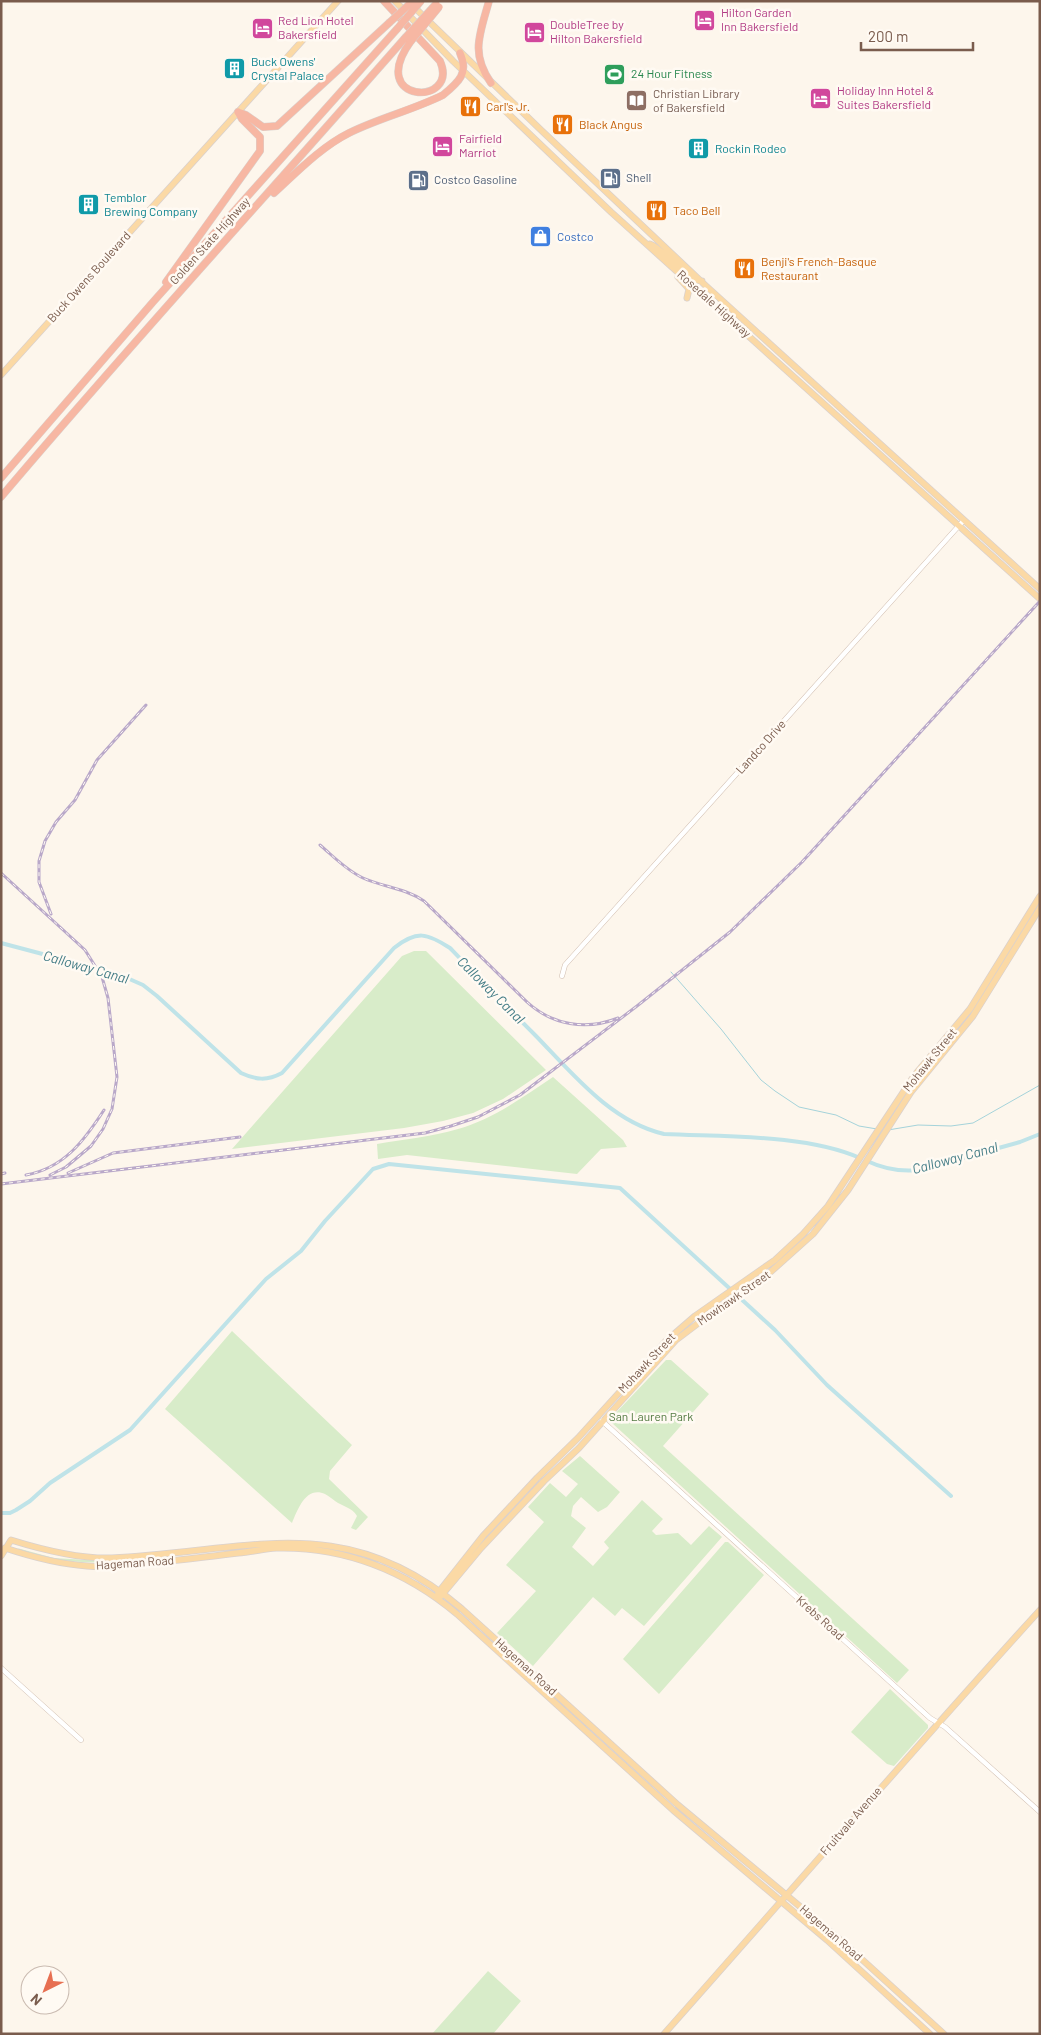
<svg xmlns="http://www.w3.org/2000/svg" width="1041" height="2035" font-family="Barlow,sans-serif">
	<rect width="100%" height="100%" fill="#fdf6ec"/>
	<path fill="#d8ecc9" d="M414,951H426L546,1070L503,1099L473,1113L443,1121L404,1128L232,1149L402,956Z
		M553,1077L623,1140L627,1147L601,1149L577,1174L407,1155L378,1159L377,1144C404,1139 431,1137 458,1129C493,1119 523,1097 553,1077Z
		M232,1331L352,1445L330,1471L329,1479L368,1517L356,1530L351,1528L357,1516C352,1507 343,1507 335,1501C332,1499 329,1496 325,1494C306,1486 298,1509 292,1523L165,1409Z
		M666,1360H671L709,1394L663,1446L909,1670L897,1683L612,1423L611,1418Z
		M580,1456L620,1492L607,1507L598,1512L581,1497L573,1506L571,1516L586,1528L572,1547L593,1566L609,1548L604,1542L642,1500L663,1519L652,1531L656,1535L678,1533L691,1545L709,1526L722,1537L644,1626L622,1608L615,1616L593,1597L533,1666L497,1633L536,1591L506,1565L544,1522L528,1507L550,1483L566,1497L578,1484L562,1471Z
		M725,1542H728L764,1575L659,1694L623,1659Z
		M17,1548L54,1558L104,1561H124L229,1550C168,1555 110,1570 49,1558C39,1555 26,1553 17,1548Z
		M890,1689L928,1725V1728L894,1766L887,1764L851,1732Z
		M488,1971L521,2001L493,2034H432Z"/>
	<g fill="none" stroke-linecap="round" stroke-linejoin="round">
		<path stroke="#a5d3da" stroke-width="1" d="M671,972L721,1029L761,1080L775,1091L799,1107L836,1115L859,1126L877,1129
			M888,1130L918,1125L951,1126L973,1123L1040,1085"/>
		<path stroke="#bfe3e8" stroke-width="4" d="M1,943L118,974L143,985L157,996L241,1073C256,1080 267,1081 282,1073L394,948C417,930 427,933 450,948C479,978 507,1007 536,1036C572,1073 611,1122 664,1134C724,1137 806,1134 860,1158
			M867,1161C884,1169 900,1172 919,1170L1020,1142L1040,1134
			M1,1513H10L16,1510L30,1501L50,1483L130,1430L266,1279L301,1251L325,1221L373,1169L389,1164L620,1188L775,1330L827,1385L951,1496"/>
		<defs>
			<path id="minor" d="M562,976L565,965L964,520
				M602,1421L930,1718L945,1727L1040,1812
				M1,1668L81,1740"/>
			<path id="major" d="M395,1L453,61L611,212L1040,599
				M413,6L542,131L706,286L1040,589
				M650,244C666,250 687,282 702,281
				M678,277L689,289L687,298
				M1,375L338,1
				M5,1548C32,1557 59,1564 87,1566C114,1568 143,1564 170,1561C193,1558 216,1556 238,1553C251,1552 263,1549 276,1548C344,1546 406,1571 457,1614L673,1810L827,1940L930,2034
				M1,1556L11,1540C43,1550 78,1559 112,1558C248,1552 344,1508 462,1609L678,1805L845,1944L944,2034
				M438,1593L483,1536L537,1478L578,1438L665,1342L695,1316L775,1260L803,1234L828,1206L914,1076L970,1009L1040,896
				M441,1596L481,1548L544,1481L579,1448L676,1340L713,1312L766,1276L813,1234L848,1190L911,1092L973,1016L1040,908
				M664,2034C789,1893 913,1750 1040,1610"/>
			<path id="highway" d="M384,1L440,61C460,107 365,104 411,41
				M489,1C480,34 470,53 491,83
				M238,112L246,115L263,127L277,126L389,23
				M274,193C297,172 321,147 349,133C379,118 413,110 443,95C459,82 469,73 460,53
				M166,282L260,151V137L242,119L238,112
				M1,478L153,302L397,29
				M1,497C133,341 271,191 405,38"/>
		</defs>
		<use href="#minor" stroke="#d1beb0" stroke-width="5.5"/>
		<use href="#major" stroke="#dad1cd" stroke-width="7"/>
		<use href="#highway" stroke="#dad1cd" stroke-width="8"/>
		<use href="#minor" stroke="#fff" stroke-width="4.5"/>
		<use href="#major" stroke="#fbd9a5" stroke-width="5.5"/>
		<use href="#highway" stroke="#f7b7a3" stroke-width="7"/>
		<defs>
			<path id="rail" d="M320,845C333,856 346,870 363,878C383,887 405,888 424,901L527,1002C552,1025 586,1031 618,1018
				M1,873L85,950L102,977L108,998L117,1077L112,1109L103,1129L91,1146L66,1167L50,1175
				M51,914L39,882V861L45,841L56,822L75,800L97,760L146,705
				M68,1173L113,1153L240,1137
				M1,1174L5,1173
				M26,1175C64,1168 84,1141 104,1110
				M1,1184L425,1133L451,1126L478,1117L520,1095L637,1006L730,932L802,862L1040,601"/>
		</defs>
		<use href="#rail" stroke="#b9a8c9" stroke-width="3"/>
		<use href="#rail" stroke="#fffaf3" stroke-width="1" stroke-dasharray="4" stroke-linecap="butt"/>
		<defs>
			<path id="highway-bridge" d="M389,23L413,1
				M397,29L421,1
				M405,38L436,4
				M411,41L439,7"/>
		</defs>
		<use href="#highway-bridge" stroke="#dad1cd" stroke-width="8" stroke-linecap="butt"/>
		<use href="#highway-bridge" stroke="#f7b7a3" stroke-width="7"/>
	</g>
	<defs>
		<symbol id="hotel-square" viewBox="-11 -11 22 22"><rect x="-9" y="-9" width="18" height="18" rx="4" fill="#d1479c" stroke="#fffaf3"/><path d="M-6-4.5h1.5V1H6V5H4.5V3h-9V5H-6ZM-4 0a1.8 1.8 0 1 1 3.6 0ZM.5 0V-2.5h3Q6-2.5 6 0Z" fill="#fff"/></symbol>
		<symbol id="building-square" viewBox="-11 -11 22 22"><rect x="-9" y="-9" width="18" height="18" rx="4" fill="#0f9aa8" stroke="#fffaf3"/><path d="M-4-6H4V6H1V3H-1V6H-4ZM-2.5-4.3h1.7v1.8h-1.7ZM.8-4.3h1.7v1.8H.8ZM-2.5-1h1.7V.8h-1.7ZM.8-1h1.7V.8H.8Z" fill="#fff"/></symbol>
		<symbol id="stadium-square" viewBox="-11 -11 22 22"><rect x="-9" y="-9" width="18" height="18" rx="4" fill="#2e9e5b" stroke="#fffaf3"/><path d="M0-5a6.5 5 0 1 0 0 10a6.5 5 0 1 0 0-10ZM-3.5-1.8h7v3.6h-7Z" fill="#fff"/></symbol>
		<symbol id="library-square" viewBox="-11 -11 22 22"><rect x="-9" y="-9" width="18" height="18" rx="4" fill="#8d6e63" stroke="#fffaf3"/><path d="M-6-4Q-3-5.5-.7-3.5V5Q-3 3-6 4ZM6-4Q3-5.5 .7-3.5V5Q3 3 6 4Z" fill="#fff"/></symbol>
		<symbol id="restaurant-square" viewBox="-11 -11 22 22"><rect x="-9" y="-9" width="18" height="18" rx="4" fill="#e8710a" stroke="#fffaf3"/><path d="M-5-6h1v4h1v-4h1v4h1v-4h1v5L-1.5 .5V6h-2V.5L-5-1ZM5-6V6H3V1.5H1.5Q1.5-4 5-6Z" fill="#fff"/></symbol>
		<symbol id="fuel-square" viewBox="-11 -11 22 22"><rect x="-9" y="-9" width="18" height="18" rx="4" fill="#5c6f8a" stroke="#fffaf3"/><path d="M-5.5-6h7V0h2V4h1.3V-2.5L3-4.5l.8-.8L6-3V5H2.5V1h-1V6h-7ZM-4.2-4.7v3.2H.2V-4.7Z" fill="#fff"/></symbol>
		<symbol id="shop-square" viewBox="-11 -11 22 22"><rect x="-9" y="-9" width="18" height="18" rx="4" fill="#3f7fe0" stroke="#fffaf3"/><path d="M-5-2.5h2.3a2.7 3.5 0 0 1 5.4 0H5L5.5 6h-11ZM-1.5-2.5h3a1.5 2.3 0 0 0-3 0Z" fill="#fff"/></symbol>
	</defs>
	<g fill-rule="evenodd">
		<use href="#hotel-square" x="692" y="8" width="25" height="25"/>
		<use href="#hotel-square" x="250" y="16" width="25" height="25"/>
		<use href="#hotel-square" x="522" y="20" width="25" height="25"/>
		<use href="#building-square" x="222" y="56" width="25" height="25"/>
		<use href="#stadium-square" x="602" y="62" width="25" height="25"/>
		<use href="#hotel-square" x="808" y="86" width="25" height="25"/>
		<use href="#library-square" x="624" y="88" width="25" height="25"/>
		<use href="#restaurant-square" x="458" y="94" width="25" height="25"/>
		<use href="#restaurant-square" x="550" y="112" width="25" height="25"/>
		<use href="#hotel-square" x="430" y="134" width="25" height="25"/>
		<use href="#building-square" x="686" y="136" width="25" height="25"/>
		<use href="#fuel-square" x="598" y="166" width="25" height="25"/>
		<use href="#fuel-square" x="406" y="168" width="25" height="25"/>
		<use href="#building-square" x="76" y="192" width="25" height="25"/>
		<use href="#restaurant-square" x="644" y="198" width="25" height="25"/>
		<use href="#shop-square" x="528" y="224" width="25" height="25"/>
		<use href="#restaurant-square" x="732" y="256" width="25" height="25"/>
	</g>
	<g text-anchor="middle" stroke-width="5" stroke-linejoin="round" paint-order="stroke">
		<g font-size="12" fill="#b23c85" stroke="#fffaf3" text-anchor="start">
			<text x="721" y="17">Hilton Garden<tspan x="721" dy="14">Inn Bakersfield</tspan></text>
			<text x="278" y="25">Red Lion Hotel<tspan x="278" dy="14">Bakersfield</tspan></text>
			<text x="550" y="29">DoubleTree by<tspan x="550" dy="14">Hilton Bakersfield</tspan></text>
			<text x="837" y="95">Holiday Inn Hotel &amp;<tspan x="837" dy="14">Suites Bakersfield</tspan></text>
			<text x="459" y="143">Fairfield<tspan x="459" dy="14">Marriot</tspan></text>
		</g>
		<g font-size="12" fill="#0d838f" stroke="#fffaf3" text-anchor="start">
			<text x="251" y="66">Buck Owens'<tspan x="251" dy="14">Crystal Palace</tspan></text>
			<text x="715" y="153">Rockin Rodeo</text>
			<text x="104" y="202">Temblor<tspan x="104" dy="14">Brewing Company</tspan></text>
		</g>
		<g font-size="12" fill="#27864d" stroke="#fffaf3" text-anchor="start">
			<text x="631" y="78">24 Hour Fitness</text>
		</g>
		<g font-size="12" fill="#785e54" stroke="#fffaf3" text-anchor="start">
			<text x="653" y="98">Christian Library<tspan x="653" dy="14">of Bakersfield</tspan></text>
		</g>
		<g font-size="12" fill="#c56008" stroke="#fffaf3" text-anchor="start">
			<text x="486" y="111">Carl's Jr.</text>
			<text x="579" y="129">Black Angus</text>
			<text x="673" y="215">Taco Bell</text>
			<text x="761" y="266">Benji's French-Basque<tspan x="761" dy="14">Restaurant</tspan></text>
		</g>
		<g font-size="12" fill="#4e5e75" stroke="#fffaf3" text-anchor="start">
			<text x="626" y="182">Shell</text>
			<text x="434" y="184">Costco Gasoline</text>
		</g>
		<g font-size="12" fill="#366cbe" stroke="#fffaf3" text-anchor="start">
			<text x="557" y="241">Costco</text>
		</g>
		<g font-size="12" fill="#7a5c4d" stroke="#fffaf3">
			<text transform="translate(210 241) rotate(-48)" y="4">Golden State Highway</text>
			<text transform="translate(89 277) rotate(-48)" y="4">Buck Owens Boulevard</text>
			<text transform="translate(714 304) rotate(42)" y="4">Rosedale Highway</text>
			<text transform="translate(761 747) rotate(-48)" y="4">Landco Drive</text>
			<text transform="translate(930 1060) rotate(-51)" y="4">Mohawk Street</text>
			<text transform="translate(734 1298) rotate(-35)" y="4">Mowhawk Street</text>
			<text transform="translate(647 1363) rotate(-47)" y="4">Mohawk Street</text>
			<text transform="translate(135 1563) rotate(-4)" y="4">Hageman Road</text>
			<text transform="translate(820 1618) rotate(42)" y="4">Krebs Road</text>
			<text transform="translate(526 1667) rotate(42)" y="4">Hageman Road</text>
			<text transform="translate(851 1821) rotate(-49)" y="4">Fruitvale Avenue</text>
			<text transform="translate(831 1933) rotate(41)" y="4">Hageman Road</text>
		</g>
		<g font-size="12" fill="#537a41" stroke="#fffaf3">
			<text x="651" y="1421">San Lauren Park</text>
		</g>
		<g font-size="14" font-style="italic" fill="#437c86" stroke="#fffaf3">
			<text transform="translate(86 967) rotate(16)" y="5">Calloway Canal</text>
			<text transform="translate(491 990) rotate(45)" y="5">Calloway Canal</text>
			<text transform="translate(955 1158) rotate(-15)" y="5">Calloway Canal</text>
		</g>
	</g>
	<rect width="1041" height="2035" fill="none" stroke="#7a5c4d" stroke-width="5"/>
	<g transform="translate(45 1990) rotate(222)"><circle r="24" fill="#fffaf3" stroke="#cabbb1"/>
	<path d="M0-4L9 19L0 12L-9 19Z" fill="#e76f51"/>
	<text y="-8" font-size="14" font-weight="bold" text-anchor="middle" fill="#7a5c4d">N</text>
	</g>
	<path d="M861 42v8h112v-8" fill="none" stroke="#7a5c4d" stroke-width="2.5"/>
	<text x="868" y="42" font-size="15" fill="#7a5c4d" stroke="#fffaf3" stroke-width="4" paint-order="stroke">200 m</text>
</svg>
